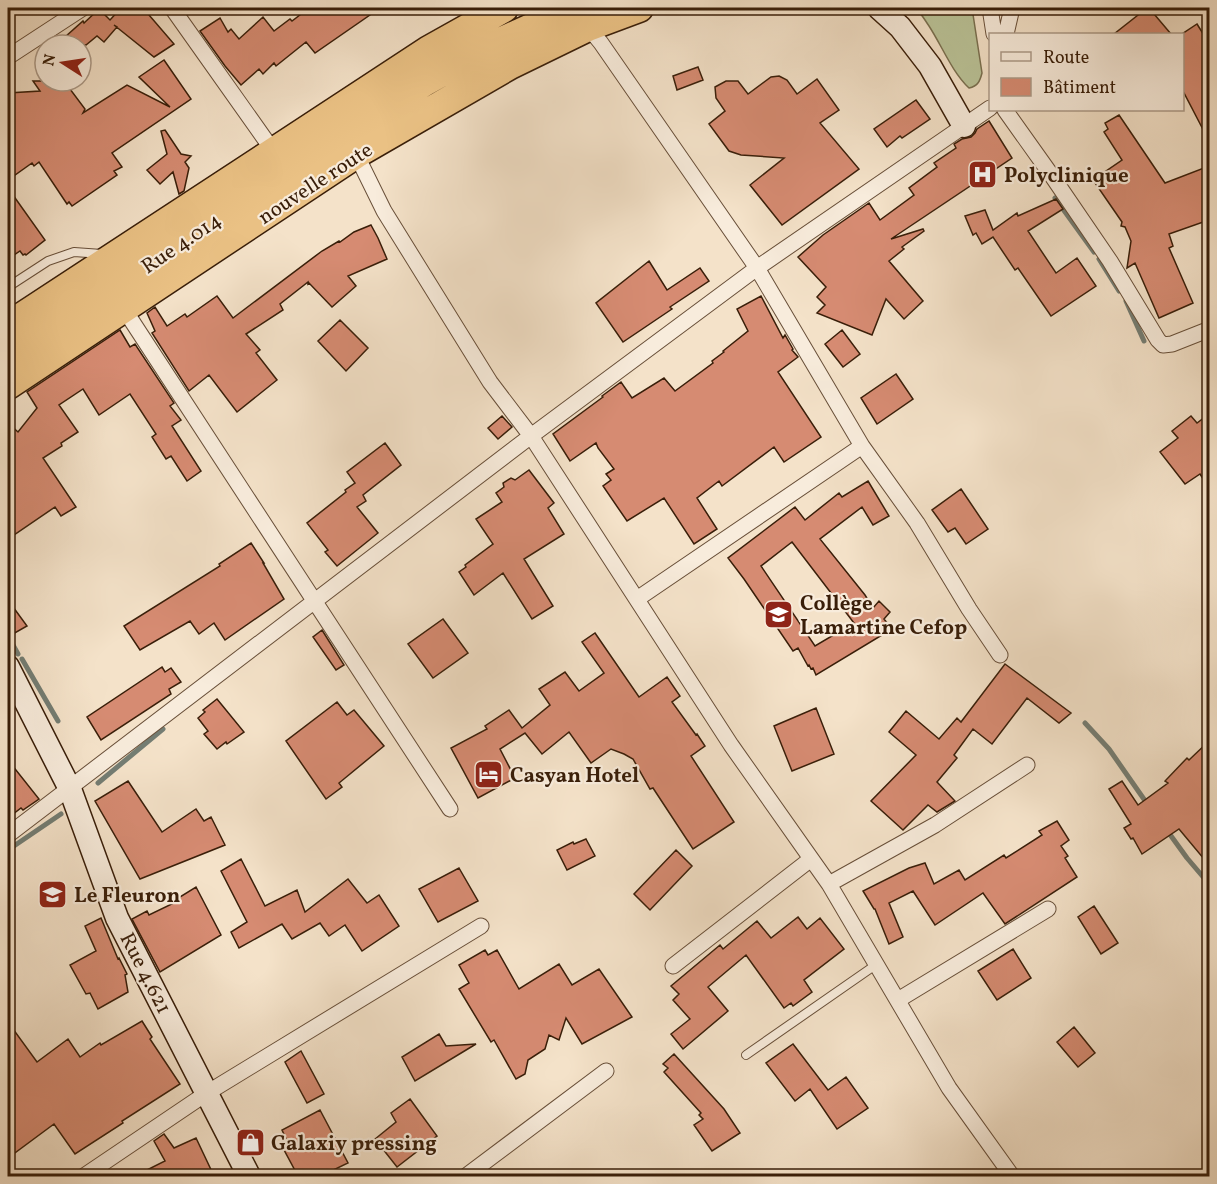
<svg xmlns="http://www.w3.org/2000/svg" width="1217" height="1184" font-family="Vollkorn,serif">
	<rect width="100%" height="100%" fill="#f4e2c9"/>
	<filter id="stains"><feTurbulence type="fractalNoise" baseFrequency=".00333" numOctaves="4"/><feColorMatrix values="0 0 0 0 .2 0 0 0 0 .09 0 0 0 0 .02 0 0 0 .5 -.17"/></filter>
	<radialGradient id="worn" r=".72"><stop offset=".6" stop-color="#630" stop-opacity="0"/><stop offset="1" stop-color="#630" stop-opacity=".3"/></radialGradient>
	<path fill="#bac398" stroke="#7a7050" stroke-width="1.5" d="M914,8H972L982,73C980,81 978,86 969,88C952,72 942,46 929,26C924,19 921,12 914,8Z"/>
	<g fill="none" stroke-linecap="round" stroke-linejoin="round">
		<path stroke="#747d73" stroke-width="5" d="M1055,198L1094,252
			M1099,259L1119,291
			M1126,301L1144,341
			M8,636L18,654
			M22,659L58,721
			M1085,723L1109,749L1148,805
			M98,783L163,729
			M1166,829L1187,858L1210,885
			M8,850L61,814"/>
	</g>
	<path fill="#d68b72" stroke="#391e09" stroke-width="1.5" fill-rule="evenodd" d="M121,8H143L174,44L154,57L114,25L117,27L104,42L97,36L86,45H56L83,21L84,23L99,9L110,20Z
		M309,8H380L315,53L306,42L276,66L274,63L263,74L259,69L241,85L225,66L200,31L220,18L228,32L231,29L239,39L263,17L274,31L290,19L292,21Z
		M1147,8H1149L1171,34H1114Z
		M1197,24L1207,40L1203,43L1209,53V141L1182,89V34Z
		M164,60L191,99L112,153L122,167L114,171L117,175L72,206L69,202L67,204L39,162L34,166L32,163L8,180V93L40,91L33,81H64L85,109L83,113L127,85L170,107L139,77Z
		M698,67L703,80L677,90L673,76Z
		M779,76L787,80L797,94L817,79L839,110L820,123L859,169L782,225L750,185L784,158L741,155L729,151L709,124L725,111L716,98L715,87L726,81H738L748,94L771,77Z
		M916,100L930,119L902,138L900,136L887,147L874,129Z
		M1119,115L1165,183L1209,166V220L1169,234L1173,246L1169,248L1193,303L1159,318L1135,263L1127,268L1131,241L1125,227L1121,226L1122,222L1093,180L1122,160L1104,132L1108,129L1105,123Z
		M989,121L1012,158L891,239L923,229L924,231L902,247L904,249L889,261L923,301L904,319L886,299L872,335L817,313L825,305L817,297L826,287L798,257L823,235L869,203L880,220L914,195L909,188L937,167L934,163L956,148L954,144L962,139L971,137L975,133L977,129Z
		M165,130L181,154L191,156L185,162L189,168L184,191L179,194L173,172L160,184L147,170L167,154L161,131Z
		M8,188L45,240L26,255L25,254L23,255L20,251L8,259Z
		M1056,199L1063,209L1028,231L1056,273L1077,258L1096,286L1051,316L1018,268L1015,270L993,237L982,244L976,233L973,235L965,216L985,210L993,230L1017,213L1018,216Z
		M371,225L378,238L387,259L348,276L356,286L332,307L309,283L308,284V282L280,304L283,310L246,334L260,350L256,353L277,380L237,412L209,375L189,391L152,333L155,331L147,313L155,307L167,326L185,314L187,317L217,296L233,318L322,251L339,241L340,242L354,232Z
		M649,261L667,290L700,268L709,281L670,307L672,309L623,342L596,303Z
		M761,296L783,338L785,335L793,349L792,350L798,357L778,372L821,437L784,462L774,447L722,486L719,481L697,498L717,529L694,544L664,498L627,521L603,486L611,480L606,474L614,469L598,448L596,443L570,461L553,434L603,397L602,396L621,382L632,398L664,378L675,391L713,363L712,361L724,352L723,351L748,331L737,309Z
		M340,320L368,348L346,371L318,341Z
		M120,330L130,347L135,344L174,403L170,406L181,420L172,426L201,471L187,481L171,456L166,459L152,437L156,434L130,394L99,415L83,389L59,405L78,432L61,443L62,446L43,458L76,507L61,516L55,507L8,539V423L18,432L37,408L27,392Z
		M842,330L860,354L843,367L825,344Z
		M896,374L913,399L877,424L861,398Z
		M1209,414V488L1200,474L1185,484L1160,452L1178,438L1172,431L1191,416L1197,423Z
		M502,416L512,427L498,439L488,428Z
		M385,443L401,465L363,495L366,501L357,507L378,533L337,566L325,552L328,550L307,523L346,492L345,490L355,483L347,472Z
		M529,470L554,503L548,508L564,534L524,559L553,606L532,619L503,573L474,595L459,572L466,567L465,565L493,544L476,519L502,502L496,493L504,487L503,483L511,478L515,480Z
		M868,481L889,516L873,525L862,507L820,539L865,595L873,608L879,601L890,612L884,619L892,629L816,675L813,668L811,669L809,665L808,666L798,648L793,651L744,579L728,558L795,507L805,520L839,493L842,497ZM792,542L854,623L815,646L761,566Z
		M961,489L988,529L966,544L955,528L948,532L932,510Z
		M251,543L264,563H263L284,599L225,640L214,623L199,634L190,621L140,650L124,626L220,566L219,564Z
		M8,600L27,626L13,634L8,624Z
		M443,619L468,653L433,678L408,644Z
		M322,630L344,665L336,670L313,637Z
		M595,633L639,697L667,677L680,696L672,702L696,735L697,734L705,746L691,756L734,822L693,849L653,788L650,789L633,759L624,754L611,749L591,763L569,732L542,754L525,733L500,749L515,778L478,798L451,748L487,729L485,726L509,710L522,728L550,705L539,689L565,672L579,691L604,673L582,642Z
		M1005,664L1071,713L1059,723L1027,698L992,744L973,729L954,755L957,758L937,782L955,801L937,812L928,805L903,830L871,801L916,755L889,732L906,711L939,739L957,718L961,722Z
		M162,667L165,672L171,668L181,682L169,689L171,694L101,740L87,717Z
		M217,699L244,732L227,744L226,742L217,749L204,734L208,731L198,718L205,712L203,710Z
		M337,702L347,715L354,710L384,746L339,783L342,787L326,799L286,741Z
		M816,708L834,754L792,771L774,726Z
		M1209,741V810L1204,815L1209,822V865L1179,829L1142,854L1133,838L1131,839L1124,828L1131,824L1109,789L1122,781L1138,805L1168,783L1165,781L1187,758L1189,760Z
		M8,760L39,799L23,810L21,808L8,818Z
		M128,781L162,832L196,809L204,821L211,817L225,845L140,879L95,801Z
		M1057,821L1069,840L1061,846L1068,856L1065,858L1077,877L1005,924L983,893L935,925L913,891L889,903L903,937L889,944L875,909H874L863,891L909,868L925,863L934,884L959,870L965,880L1004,855L1006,858L1042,835L1039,831Z
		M586,839L595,856L567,870L557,850L573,842L574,844Z
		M676,850L692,866L650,910L634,894Z
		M241,859L265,906L297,890L305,912L348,879L367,903L379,895L399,926L362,951L345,925L329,936L320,923L292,939L282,924L239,948L231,932L247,922L221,871Z
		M459,868L478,901L438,922L419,889Z
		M196,887L221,935L160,972L132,919L147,911L149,915L176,902L175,900Z
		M1094,906L1118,943L1101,954L1078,917Z
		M798,917L807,929L820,918L844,949L804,980L812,992L793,1006L791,1003L784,1008L746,955L708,987L728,1011L683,1049L671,1034L690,1019L673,1000L679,994L671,986L720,945L723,949L757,921L771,938Z
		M101,918L118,959L119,958L127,974L125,975L128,992L98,1009L90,993L86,994L70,965L96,951L85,926Z
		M1013,949L1031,978L997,1000L978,971Z
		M485,950L488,955L497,950L519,989L559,964L572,985L599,969L632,1017L582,1044L566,1018L559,1040L549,1035L545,1049L528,1060L525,1074L516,1079L494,1040L491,1042L459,989L469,983L459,965Z
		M142,1021L152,1037L150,1039L180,1084L122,1121L123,1123L75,1154L54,1124L8,1158V1022L37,1062L68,1039L80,1057L100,1043L101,1045Z
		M1074,1027L1095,1053L1078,1067L1057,1042Z
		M439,1034L446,1046L476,1044L415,1081L402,1057Z
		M793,1044L828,1090L846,1077L868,1108L837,1129L810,1089L795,1101L766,1063Z
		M301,1051L324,1094L307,1103L285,1062Z
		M674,1054L724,1109L740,1133L712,1151L694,1125L703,1119L699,1115L701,1113L664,1072L668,1068L663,1064Z
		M410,1099L437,1136L397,1167L375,1139L396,1122L391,1113Z
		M320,1110L348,1163L321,1176H298L283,1148L289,1145L282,1130Z
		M164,1134L174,1148L196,1138L214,1176H135L165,1161L154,1141Z"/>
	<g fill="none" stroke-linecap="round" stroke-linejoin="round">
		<defs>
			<path id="lane" d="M8,287L48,261L74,252L102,254
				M746,1055L877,964"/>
			<path id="street" d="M172,8L274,152
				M990,8L994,34
				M1207,8L1210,11
				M588,27L601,43L757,268L862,446L637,599
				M1006,34L1012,8
				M8,57L83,8
				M1005,110L1052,176L1110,261L1158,340L1163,345L1172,344L1210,329
				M356,154L384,211L490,382L531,436L731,745L829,884L949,1088L1012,1176
				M124,309L450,809
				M862,446L917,523L969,609L1000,655
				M8,835L531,436L757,268L990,108
				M829,884L935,825L1027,765
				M673,966L811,859
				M898,1000L1048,909
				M84,1176L207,1093L481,926
				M466,1176L606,1071"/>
			<path id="secondary" d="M879,8L900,27L930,66L964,126
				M8,667L70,789L117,918L249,1176"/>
			<path id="highway" d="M8,326L429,50L504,8
				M8,357L111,290L319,149L426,81L478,52L575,8
				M8,385L356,154L510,65L588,27L639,8"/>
		</defs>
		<use href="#lane" stroke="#684f39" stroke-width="10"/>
		<use href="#street" stroke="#684f39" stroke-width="17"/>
		<use href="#secondary" stroke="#391e09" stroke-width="25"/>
		<use href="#highway" stroke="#391e09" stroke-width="31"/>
		<use href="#lane" stroke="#f8ecdc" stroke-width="8"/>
		<use href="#street" stroke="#f8ecdc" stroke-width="15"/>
		<use href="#secondary" stroke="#f8ecdc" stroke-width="22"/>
		<use href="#highway" stroke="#eac184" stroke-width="28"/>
	</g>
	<defs>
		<symbol id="hospital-square" viewBox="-11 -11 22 22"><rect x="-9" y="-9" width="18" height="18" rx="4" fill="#8f2418" stroke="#f8ecdc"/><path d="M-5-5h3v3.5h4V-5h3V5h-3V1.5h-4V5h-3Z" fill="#fff"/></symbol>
		<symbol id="school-square" viewBox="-11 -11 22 22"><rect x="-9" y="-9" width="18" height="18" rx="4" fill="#8f2418" stroke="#f8ecdc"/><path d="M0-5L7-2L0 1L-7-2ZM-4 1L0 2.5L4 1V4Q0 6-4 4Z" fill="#fff"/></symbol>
		<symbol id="hotel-square" viewBox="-11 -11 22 22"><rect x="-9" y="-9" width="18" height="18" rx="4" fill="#8f2418" stroke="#f8ecdc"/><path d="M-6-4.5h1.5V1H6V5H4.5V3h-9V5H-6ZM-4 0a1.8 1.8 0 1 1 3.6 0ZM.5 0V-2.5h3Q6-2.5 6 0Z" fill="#fff"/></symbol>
		<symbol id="shop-square" viewBox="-11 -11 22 22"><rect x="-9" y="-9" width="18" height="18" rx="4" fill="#8f2418" stroke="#f8ecdc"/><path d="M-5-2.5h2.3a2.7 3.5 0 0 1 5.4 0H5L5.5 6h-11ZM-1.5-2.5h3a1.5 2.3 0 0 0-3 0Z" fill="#fff"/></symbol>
	</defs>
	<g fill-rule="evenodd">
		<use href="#hospital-square" x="966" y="158" width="33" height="33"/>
		<use href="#school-square" x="762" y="598" width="33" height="33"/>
		<use href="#hotel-square" x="472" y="758" width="33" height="33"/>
		<use href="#school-square" x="36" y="878" width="33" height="33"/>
		<use href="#shop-square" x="234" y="1126" width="33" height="33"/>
	</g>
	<g text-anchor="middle" stroke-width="4.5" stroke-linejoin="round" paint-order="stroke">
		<g font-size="21" font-weight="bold" fill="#391e09" stroke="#f8ecdc" text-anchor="start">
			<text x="1004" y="182">Polyclinique</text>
			<text x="800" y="610">Collège<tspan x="800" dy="24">Lamartine Cefop</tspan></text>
			<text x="510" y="782">Casyan Hotel</text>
			<text x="74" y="902">Le Fleuron</text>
			<text x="271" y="1150">Galaxiy pressing</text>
		</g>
		<g font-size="21" fill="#391e09" stroke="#f8ecdc">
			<text transform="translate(315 183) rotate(-33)" y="7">nouvelle route</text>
			<text transform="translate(181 243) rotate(-34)" y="7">Rue 4.014</text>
			<text transform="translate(146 973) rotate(63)" y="7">Rue 4.621</text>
		</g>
	</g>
	<rect width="1217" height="1184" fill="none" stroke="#f4e2c9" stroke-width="30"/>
	<rect x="9" y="9" width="1199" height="1166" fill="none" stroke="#391e09" stroke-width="3"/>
	<rect x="15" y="15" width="1187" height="1154" fill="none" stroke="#391e09" stroke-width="1.5"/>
	<rect x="989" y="33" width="195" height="78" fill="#f8ecdc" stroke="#ac9a88" stroke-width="1.5"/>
	<rect x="1001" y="52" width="30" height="9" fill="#f8ecdc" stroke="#ac9a88" stroke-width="1.5"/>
	<text x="1043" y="63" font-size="18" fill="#391e09">Route</text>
	<rect x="1001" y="78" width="30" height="18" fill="#d68b72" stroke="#ac9a88" stroke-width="1.5"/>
	<text x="1043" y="93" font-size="18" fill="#391e09">Bâtiment</text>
	<g transform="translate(63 63) rotate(282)"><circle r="28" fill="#f8ecdc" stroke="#ac9a88" stroke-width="1.5"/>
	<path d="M0-4.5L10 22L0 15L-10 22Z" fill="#8f2418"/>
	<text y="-9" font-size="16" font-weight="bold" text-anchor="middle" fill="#391e09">N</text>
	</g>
	<rect width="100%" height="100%" filter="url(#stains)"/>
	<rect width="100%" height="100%" fill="url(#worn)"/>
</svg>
